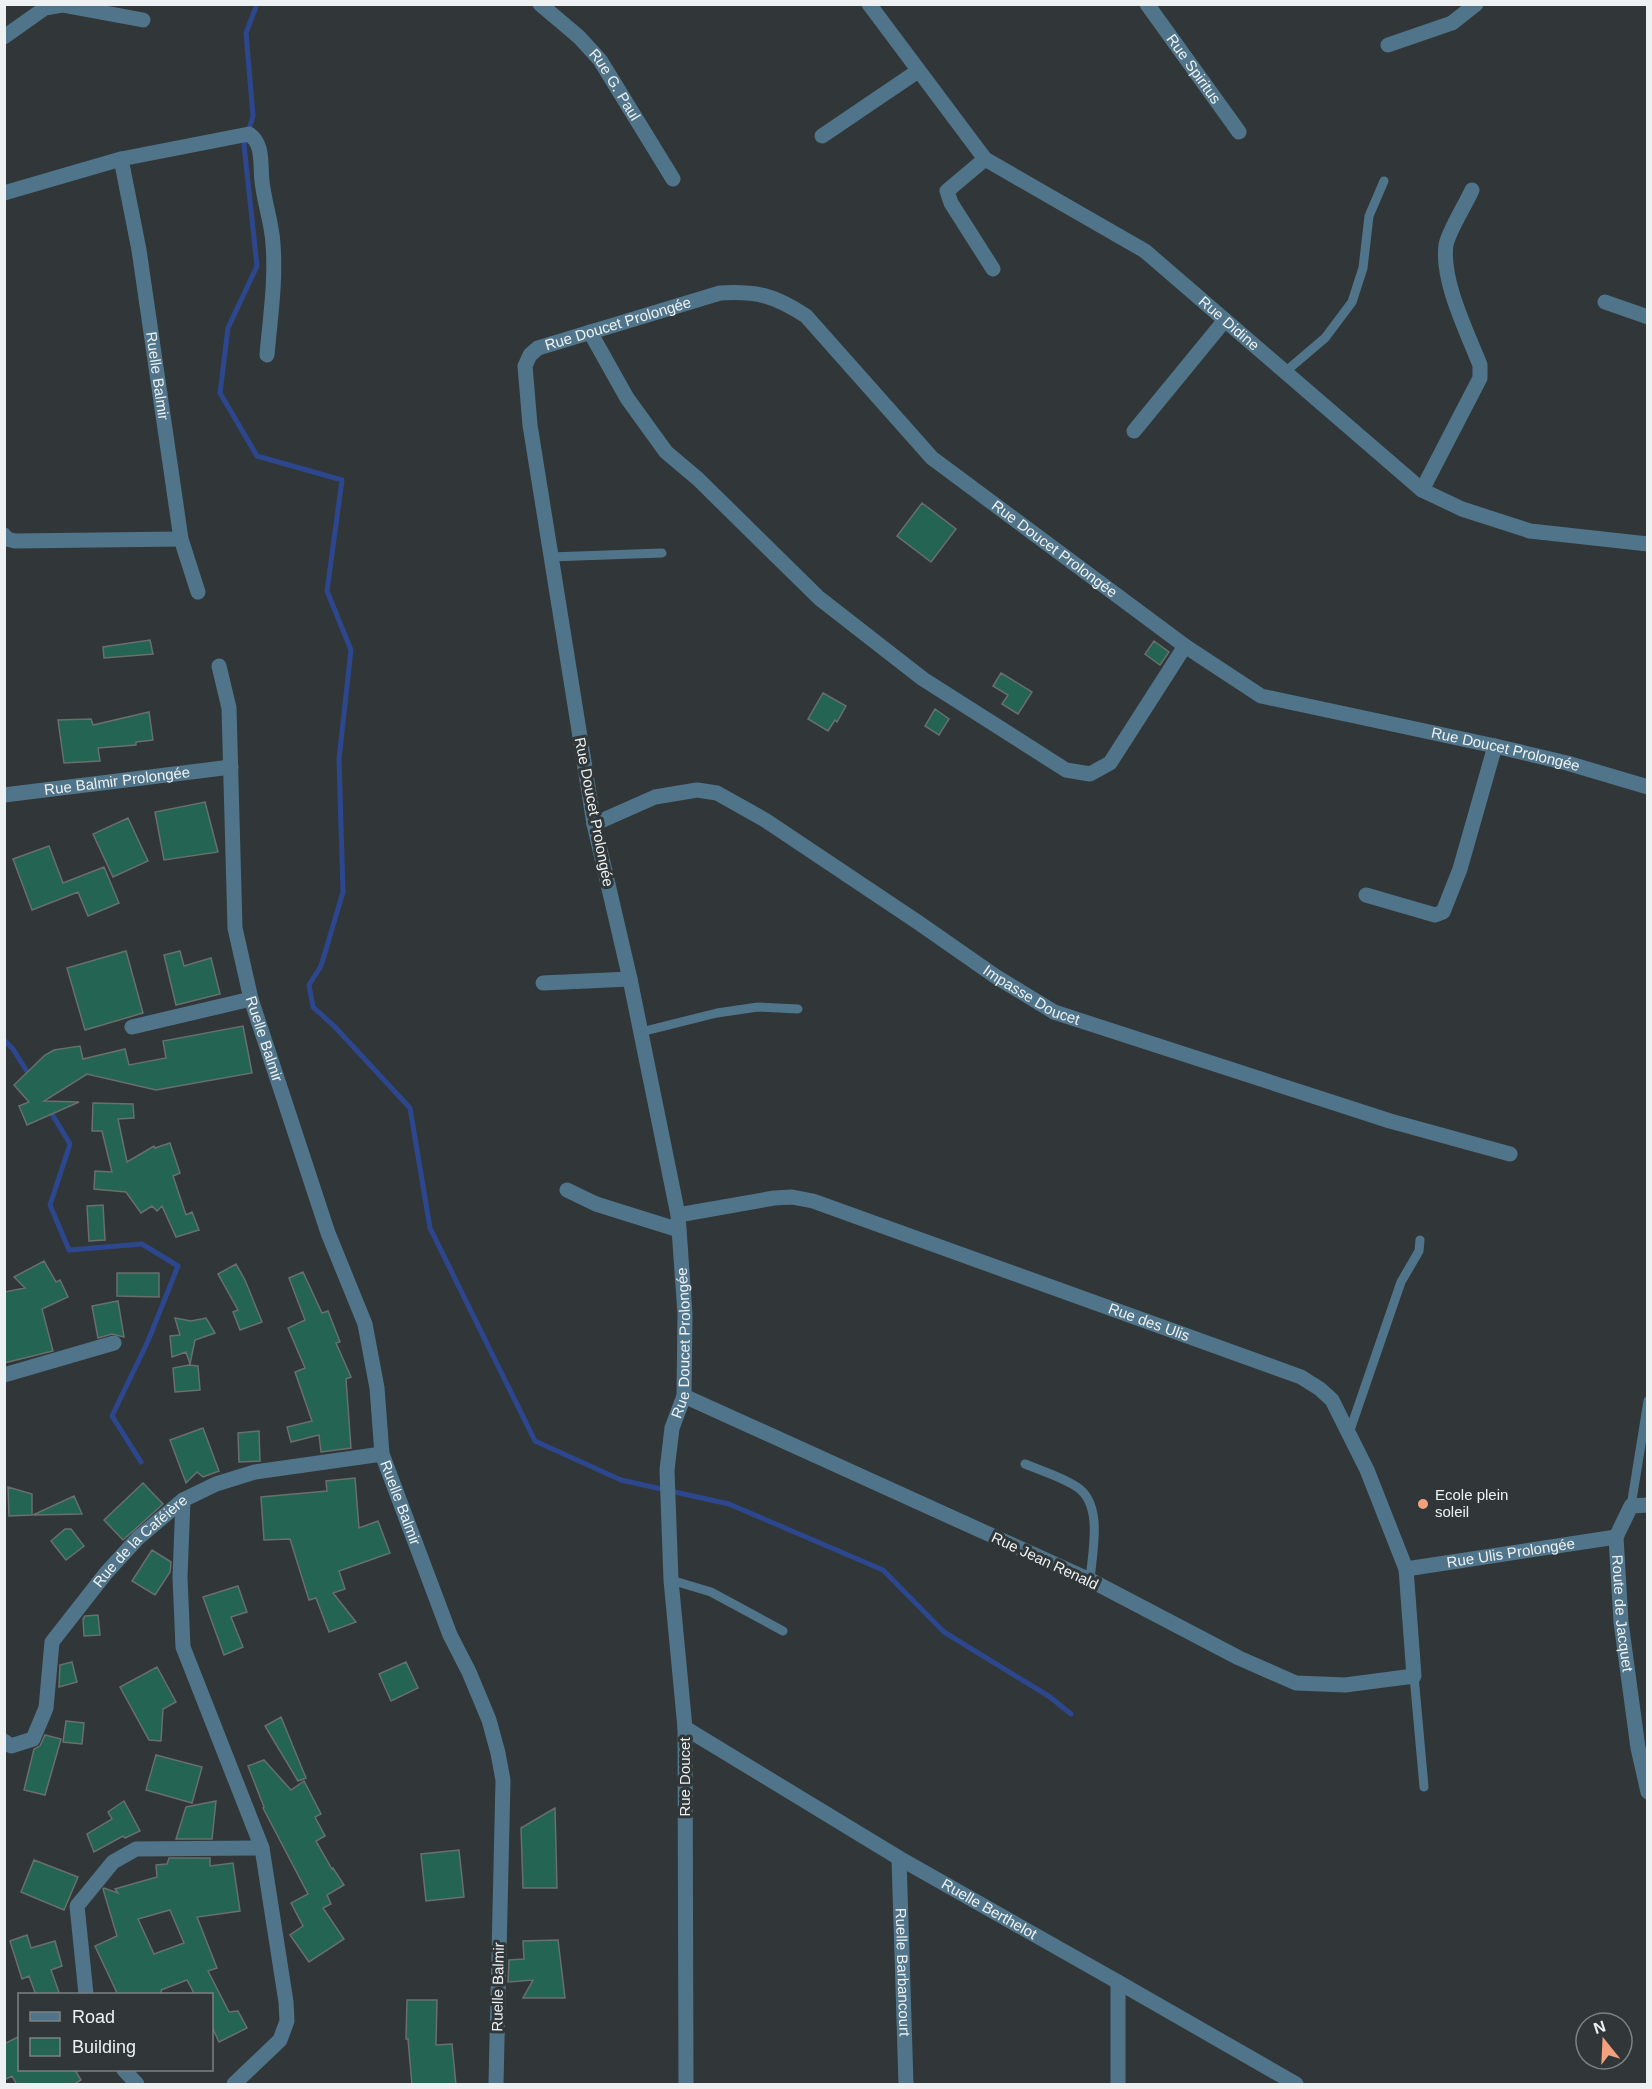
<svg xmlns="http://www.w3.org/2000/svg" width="1652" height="2089" font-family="Arial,sans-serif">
	<rect width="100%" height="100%" fill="#313738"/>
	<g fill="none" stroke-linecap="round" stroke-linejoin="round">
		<path stroke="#2d478e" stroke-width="5" d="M257,4L246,33L253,116L244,145L257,266L228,328L220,393L257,456L342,480L327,591L351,650L339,759L343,892L321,966L309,985L313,1007L335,1027L410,1108L430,1228L535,1441L621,1480L729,1504L883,1570L944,1632L1050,1697L1071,1714
			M4,1040L13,1049L31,1078
			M49,1109L70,1144L50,1205L69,1250L142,1244L178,1266L148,1341L112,1416L141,1462"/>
	</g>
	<path fill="#236452" stroke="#686f6c" stroke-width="1.5" fill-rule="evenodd" d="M922,503L956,529L931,562L897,536Z
		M150,640L153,654L104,658L103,647Z
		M1154,641L1169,652L1160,665L1145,654Z
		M1001,673L1032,692L1018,714L1002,704L1008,695L993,686Z
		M823,693L846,706L837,722L835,720L828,731L808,719Z
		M935,709L949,719L939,735L925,726Z
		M149,712L153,740L136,742V745L98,748L100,761L64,763L58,720L91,719L93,725Z
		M205,802L218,852L164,860L155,812Z
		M128,818L148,861L113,877L93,834Z
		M49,846L63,883L104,867L119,903L88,916L78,892L32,910L13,859Z
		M126,951L143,1013L85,1030L67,968Z
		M180,951L184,966L211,958L220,994L176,1005L164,955Z
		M243,1026L252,1073L156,1090L87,1074L44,1101L79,1102L27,1125L19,1106L29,1102L14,1085L45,1055L54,1050L80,1046L83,1059L125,1049L129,1065L166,1058L163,1041Z
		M93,1103L133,1104L134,1118L118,1119L127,1162L154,1146L155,1148L170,1143L180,1173L173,1176L186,1215L192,1212L199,1230L176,1237L162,1206L157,1211L152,1206L141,1213L126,1192L94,1189L95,1171L112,1172L102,1131H92Z
		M103,1205L105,1240L89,1241L87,1206Z
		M44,1261L56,1282L60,1280L68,1297L42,1309L53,1351L4,1363V1292L25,1288L14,1277Z
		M236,1264L245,1280L262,1322L240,1330L233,1312L238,1310L218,1274Z
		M303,1272L322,1313L328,1311L340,1342L336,1343L351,1377L346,1379L351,1448L321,1452L319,1435L291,1442L287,1427L312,1421L295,1372L305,1368L288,1328L305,1320L289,1278Z
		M117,1273H159V1297L117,1296Z
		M118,1301L124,1337L112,1334L98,1338L92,1306Z
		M175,1318L191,1321L206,1318L215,1333L195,1340L190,1364L186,1352L172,1357L170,1336L180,1335Z
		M189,1365L198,1366L200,1390L175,1392L173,1368Z
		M203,1428L219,1471L203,1477L197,1472L186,1483L170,1440Z
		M259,1431L260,1461L239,1462L238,1433Z
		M355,1478L359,1528L378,1521L390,1553L339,1571L345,1589L333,1593L356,1622L329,1632L316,1598L309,1600L290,1539L264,1540L261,1497L327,1491L326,1481Z
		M143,1483L163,1504L123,1540L104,1520Z
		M8,1487L32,1494V1515L9,1516Z
		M74,1496L82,1514L33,1515Z
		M65,1529H71L84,1546L66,1560L51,1541Z
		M152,1550L171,1562L170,1572L155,1595L132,1581Z
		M238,1586L247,1612L231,1617L243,1647L224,1655L203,1597Z
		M98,1615L100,1635L84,1636L83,1619L85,1616Z
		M72,1662L77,1682L59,1687L60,1665Z
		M406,1662L418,1688L391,1701L379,1674Z
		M157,1667L176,1702L163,1709L161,1741L149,1740L120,1687Z
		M281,1717L306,1778L298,1781L265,1726Z
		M66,1721L84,1723L82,1744L63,1742Z
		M45,1735L61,1739L45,1795L24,1790L34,1749L40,1746Z
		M156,1755L202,1767L192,1803L146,1790Z
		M264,1760L291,1790L304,1781L321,1814L315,1817L325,1836L316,1841L332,1869L333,1868L344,1885L327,1895L331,1904L323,1908L344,1939L309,1962L290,1935L303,1926L291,1903L308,1894L263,1808L264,1807L248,1766Z
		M124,1801L140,1831L125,1838L123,1836L94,1852L87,1834L112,1819L108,1812Z
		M216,1801L212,1839H176L186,1807Z
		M555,1808L557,1888H523L521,1828Z
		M459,1850L464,1897L426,1901L421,1854Z
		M169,1858H210V1866L233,1863L240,1911L197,1917L217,1968L208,1971L229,2012L238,2011L247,2028L219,2042L212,2027V1995H195L187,1980L161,1990L162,1995H118L95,1946L117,1936L103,1889L104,1888L118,1893L115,1889L157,1877L156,1865L167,1864ZM170,1910L184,1943L154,1954L138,1919Z
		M34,1860L78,1877L64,1910L21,1892Z
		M27,1935L31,1948L55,1941L62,1966L51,1970L60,1995H36L29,1976L22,1979L10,1941Z
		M558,1940L565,1998H523L533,1980L508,1982L509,1960L524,1959L523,1941Z
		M407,2000H437L436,2045L452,2044L456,2085H412L408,2039H406Z
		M20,2036V2070H75L81,2080L73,2085H17L12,2076L4,2080V2044Z"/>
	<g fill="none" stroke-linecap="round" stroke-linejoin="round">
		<path stroke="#50758b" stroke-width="9" d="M1285,372L1325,338L1352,302L1363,268L1369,216L1384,181
			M550,557L662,553
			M641,1032L717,1013L758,1007L798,1009
			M1349,1433L1401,1282L1419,1251L1420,1240
			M1025,1464C1042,1471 1062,1477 1077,1487C1104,1505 1092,1553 1090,1580
			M1631,1506L1648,1401
			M671,1580L711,1592L783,1631
			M1414,1676L1424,1787"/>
		<g stroke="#50758b" stroke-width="15">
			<path id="s1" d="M540,4L579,37L600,60L673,179"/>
			<path id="s2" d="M869,4L985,159L1145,251L1422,490L1462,509L1530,531L1648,544"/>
			<path id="s3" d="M1147,4L1239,132"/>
			<path d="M4,37L45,8L62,5L143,20"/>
			<path d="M1388,45L1452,23L1476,4"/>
			<path d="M822,136L918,71"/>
			<path id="s4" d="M121,159L139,250L181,539L198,592"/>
			<path d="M985,159L947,191L951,203L993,269"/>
			<path d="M4,193L121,159L249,134C264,144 260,165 262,181C264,202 272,223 273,244C276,281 270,319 267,355"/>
			<path d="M1605,302L1648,317"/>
			<path d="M590,332L627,398L666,452L698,479L819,598L923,679L1066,770L1090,774L1110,763L1185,646"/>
			<path d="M1134,431L1225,320"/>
			<path d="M1422,490L1480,378V365C1467,332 1441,280 1446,245C1448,232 1466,204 1472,190"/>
			<path d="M4,535L7,539L15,541L181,539"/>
			<path id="s5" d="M219,666L229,708L235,928L251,999L328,1233L365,1324L377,1388L382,1454L450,1635L469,1672L489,1720L498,1753L503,1780L496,2084"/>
			<path id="s6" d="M4,795L231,767"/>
			<path id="s7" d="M594,824L655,797L697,790L717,793L765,820L919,923L995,976L1054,1012L1390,1121L1510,1154"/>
			<path d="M1366,895L1435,915L1443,912L1460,869L1495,746"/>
			<path d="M543,983L630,979"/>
			<path d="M132,1027L251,999"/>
			<path d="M567,1190L596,1204L679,1230"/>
			<path id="s8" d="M678,1215L774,1198L792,1197L813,1201L1301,1377L1320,1389L1332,1400L1367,1470L1406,1569L1414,1676L1345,1685L1296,1683L1239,1658L1090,1580L684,1396"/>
			<path d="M4,1375L114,1343"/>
			<path d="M183,1500L180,1577L183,1647L262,1848L286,2002L287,2021L280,2040L234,2084"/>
			<path id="s9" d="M1648,1505L1631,1506L1616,1537L1621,1622L1638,1748L1648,1792"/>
			<path id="s10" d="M1406,1569L1616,1537"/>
			<path id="s11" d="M685,1728L899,1858L1118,1982L1296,2084"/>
			<path id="s12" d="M4,1741L11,1746L33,1739L46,1708L52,1642L106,1573L138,1538L183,1500L216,1484L255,1472L382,1454"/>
			<path id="s13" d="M899,1858L906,2084"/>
			<path d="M1118,1982V2084"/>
			<path d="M86,1994L77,1906L113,1862L136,1849L262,1848"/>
			<path d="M124,2070L137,2084"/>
			<path id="s14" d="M686,2084L685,1728L671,1580L667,1470L672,1428L684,1396L685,1314L678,1215L630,979L594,824L530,425L525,366L530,355L538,348L720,293C757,291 774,295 806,316L932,458L1185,646L1261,696L1495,746L1567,763L1648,787"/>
		</g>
	</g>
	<circle fill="#f1a17d" stroke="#313738" stroke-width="2" cx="1423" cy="1504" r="6"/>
	<g text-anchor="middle" stroke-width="6" stroke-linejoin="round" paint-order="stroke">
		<g font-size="15" fill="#edf1f1" stroke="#313738">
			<text dy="5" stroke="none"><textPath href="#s3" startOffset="80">Rue Spiritus</textPath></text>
			<text dy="5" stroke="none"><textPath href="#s1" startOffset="111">Rue G. Paul</textPath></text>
			<text dy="5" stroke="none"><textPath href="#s2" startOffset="489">Rue Didine</textPath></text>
			<text dy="5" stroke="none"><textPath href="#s14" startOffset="1842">Rue Doucet Prolongée</textPath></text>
			<text dy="5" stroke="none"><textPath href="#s4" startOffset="220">Ruelle Balmir</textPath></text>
			<text dy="5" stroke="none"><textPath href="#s14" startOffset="2382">Rue Doucet Prolongée</textPath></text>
			<text dy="5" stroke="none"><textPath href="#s14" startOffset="2886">Rue Doucet Prolongée</textPath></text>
			<text dy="5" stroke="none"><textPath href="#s6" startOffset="114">Rue Balmir Prolongée</textPath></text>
			<text transform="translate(594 812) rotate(79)" y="5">Rue Doucet Prolongée</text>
			<text dy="5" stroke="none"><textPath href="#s7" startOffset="504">Impasse Doucet</textPath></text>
			<text dy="5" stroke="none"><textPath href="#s5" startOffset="378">Ruelle Balmir</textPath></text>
			<text dy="5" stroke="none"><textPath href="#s8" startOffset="494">Rue des Ulis</textPath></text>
			<text dy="5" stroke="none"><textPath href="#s14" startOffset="744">Rue Doucet Prolongée</textPath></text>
			<text dy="5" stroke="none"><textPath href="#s5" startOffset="864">Ruelle Balmir</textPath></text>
			<text dy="5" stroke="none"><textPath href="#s12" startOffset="266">Rue de la Caféière</textPath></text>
			<text dy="5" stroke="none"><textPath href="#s10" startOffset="106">Rue Ulis Prolongée</textPath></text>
			<text transform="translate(1045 1561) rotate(25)" y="5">Rue Jean Renald</text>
			<text dy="5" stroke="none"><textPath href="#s9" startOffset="128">Route de Jacquet</textPath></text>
			<text transform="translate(685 1777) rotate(-90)" y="5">Rue Doucet</text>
			<text dy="5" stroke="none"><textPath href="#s11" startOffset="354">Ruelle Berthelot</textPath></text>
			<text dy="5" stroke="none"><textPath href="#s13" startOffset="114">Ruelle Barbancourt</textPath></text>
			<text transform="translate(498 1987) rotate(-89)" y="5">Ruelle Balmir</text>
		</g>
		<g font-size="15" fill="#edf1f1" stroke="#313738" text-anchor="start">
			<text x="1435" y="1500">Ecole plein<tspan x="1435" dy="17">soleil</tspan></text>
		</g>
	</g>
	<rect width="1652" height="2089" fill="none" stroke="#edf1f1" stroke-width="12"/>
	<rect x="18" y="1993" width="195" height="78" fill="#313738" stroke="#7c8182" stroke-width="1.5"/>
	<rect x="30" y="2012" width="30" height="9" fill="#50758b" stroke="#7c8182" stroke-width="1.5"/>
	<text x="72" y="2023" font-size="18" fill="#edf1f1">Road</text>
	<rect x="30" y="2038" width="30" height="18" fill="#236452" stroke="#7c8182" stroke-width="1.5"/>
	<text x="72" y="2053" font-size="18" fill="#edf1f1">Building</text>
	<g transform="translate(1604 2041) rotate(342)"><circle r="28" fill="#313738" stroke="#7c8182" stroke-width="1.5"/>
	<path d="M0-4.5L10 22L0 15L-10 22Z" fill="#f1a17d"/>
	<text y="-9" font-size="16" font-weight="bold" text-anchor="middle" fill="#edf1f1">N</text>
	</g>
</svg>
